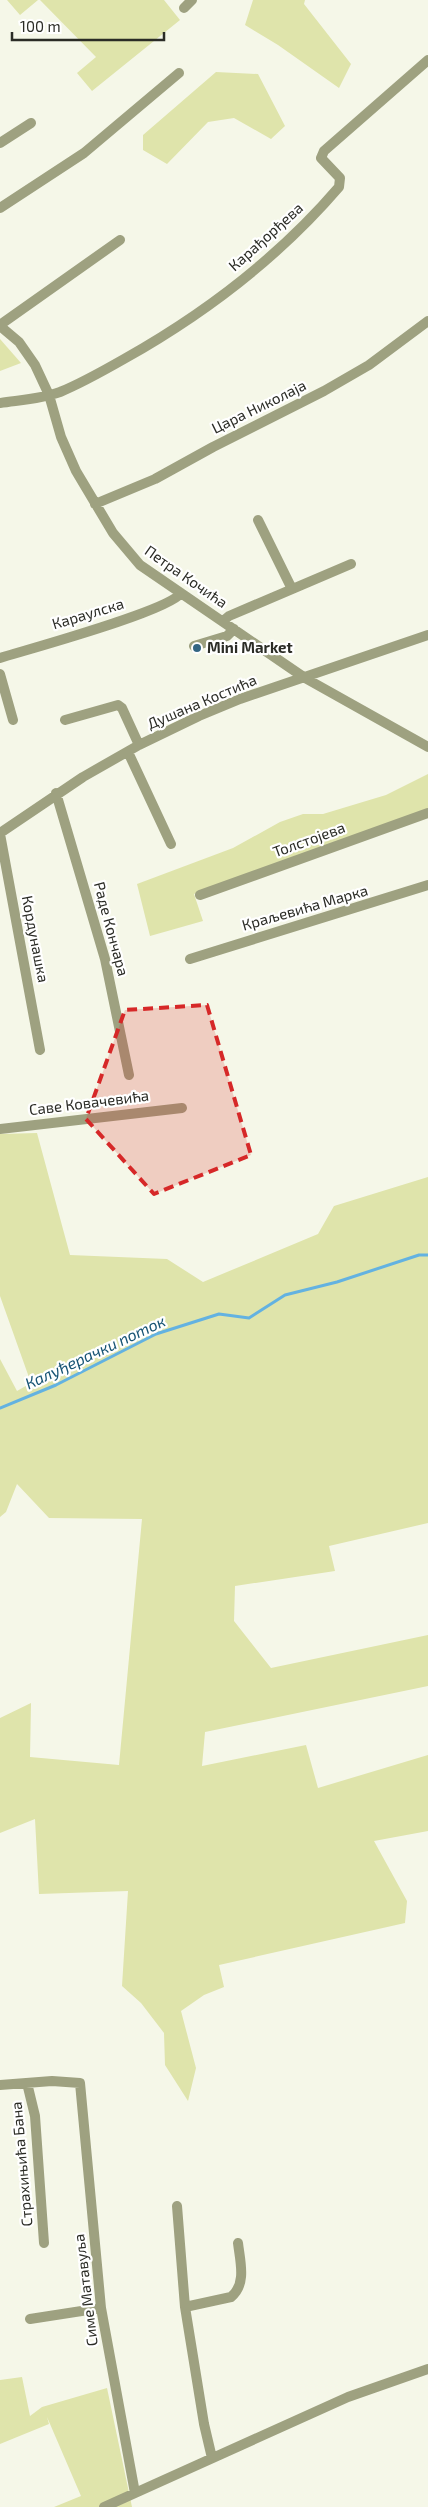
<svg xmlns="http://www.w3.org/2000/svg" width="428" height="2507" font-family="'Exo 2',sans-serif">
	<rect width="100%" height="100%" fill="#f5f7e8"/>
	<path fill="#dfe4ab" d="M7,0H38L20,15Z
		M40,0H164L180,20L92,91L77,73L96,57Z
		M253,0H305L304,4L351,64L339,88L278,45L245,25Z
		M216,72L258,74L285,126L271,139L234,118L208,122L167,164L143,150V135Z
		M0,339L21,363L0,371Z
		M428,774V812L194,894L203,921L150,936L137,884L233,848L280,822L303,814H323L386,795Z
		M37,1133L70,1255L167,1259L203,1282L318,1234L334,1206L428,1177V1523L329,1546L335,1571L235,1586L234,1621L271,1668L428,1635V1686L205,1732L202,1766L306,1745L318,1788L428,1755V1831L374,1841L407,1901L405,1923L219,1965L224,1987L204,1995L181,2011L196,2068L188,2101L165,2065L164,2033L141,2003L122,1986L128,1891L39,1894L35,1819L0,1833V1718L31,1703L30,1757L119,1765L142,1519L49,1518L17,1484L6,1512L0,1517V1359L17,1391L31,1383L0,1296V1134Z
		M22,2377L30,2416L42,2407L107,2388L132,2507H54L81,2496L47,2417L49,2424L0,2444V2380Z"/>
	<g fill="none" stroke-linecap="round" stroke-linejoin="round">
		<path stroke="#63b2e1" stroke-width="3" d="M0,1408L56,1385L156,1334L219,1314L249,1318L285,1295L337,1282L419,1255H428"/>
		<path stroke="#9ea180" stroke-width="10" d="M184,8L192,0
			M0,143L31,123
			M0,208L84,153L179,73
			M0,325L120,240
			M0,326L19,342L35,365L49,395L61,437L76,471L113,533L140,565L305,678L428,747
			M0,403C20,400 41,399 60,392C82,383 103,371 124,359C204,314 279,257 339,187L340,178L321,158L324,151L428,60
			M95,504L155,479L213,447L324,391L369,365L428,321
			M258,520L292,589
			M223,621L229,616L351,564
			M194,646L227,636L234,629
			M0,658C29,649 169,611 181,593
			M0,674L13,720
			M65,720L118,705L122,708L139,745
			M128,752L171,844
			M56,793L105,959L129,1075
			M0,833L83,777L139,745L199,716L240,699L428,635
			M0,834L40,1050
			M200,895L428,813
			M190,959L428,885
			M0,1129L182,1108
			M27,2083L35,2116L44,2243
			M0,2085L52,2081L80,2083L101,2308L135,2493
			M177,2206L185,2307L204,2424L212,2458
			M185,2307L231,2297C247,2284 240,2261 238,2243
			M30,2319L101,2308
			M104,2507L348,2397L428,2369"/>
	</g>
	<path fill="#d62828" fill-opacity="0.2" stroke="#d62828" stroke-width="4" stroke-dasharray="10 6" stroke-linejoin="round" d="M207,1005L251,1155L154,1194L86,1119L125,1010Z"/>
	<circle fill="#336583" stroke="#fff" stroke-width="2" cx="197" cy="648" r="5"/>
	<g text-anchor="middle" stroke-width="4.5" stroke-linejoin="round" paint-order="stroke">
		<g font-size="15" fill="#2b2c26" stroke="#fff">
			<text transform="translate(266 237) rotate(-42)" y="5">Карађорђева</text>
			<text transform="translate(259 407) rotate(-26)" y="5">Цара Николаја</text>
			<text transform="translate(186 577) rotate(35)" y="5">Петра Кочића</text>
			<text transform="translate(88 614) rotate(-17)" y="5">Караулска</text>
			<text transform="translate(202 702) rotate(-23)" y="5">Душана Костића</text>
			<text transform="translate(309 840) rotate(-20)" y="5">Толстојева</text>
			<text transform="translate(305 908) rotate(-16)" y="5">Краљевића Марка</text>
			<text transform="translate(111 929) rotate(75)" y="5">Раде Кончара</text>
			<text transform="translate(35 939) rotate(79)" y="5">Кордунашка</text>
			<text transform="translate(89 1103) rotate(-7)" y="5">Саве Ковачевића</text>
			<text transform="translate(22 2164) rotate(-95)" y="5">Страхињића Бана</text>
			<text transform="translate(86 2290) rotate(-97)" y="5">Симе Матавуља</text>
		</g>
		<g font-size="15" font-weight="bold" fill="#2b2c26" stroke="#fff" text-anchor="start">
			<text x="207" y="653">Mini Market</text>
		</g>
		<g font-size="16" font-style="italic" fill="#165373" stroke="#fff">
			<text transform="translate(95 1352) rotate(-25)" y="6">Калуђерачки поток</text>
		</g>
	</g>
	<path d="M12 32v8h152v-8" fill="none" stroke="#2b2c26" stroke-width="2.5"/>
	<text x="20" y="32" font-size="15" fill="#2b2c26" stroke="#ffffff" stroke-width="4" paint-order="stroke">100 m</text>
</svg>
